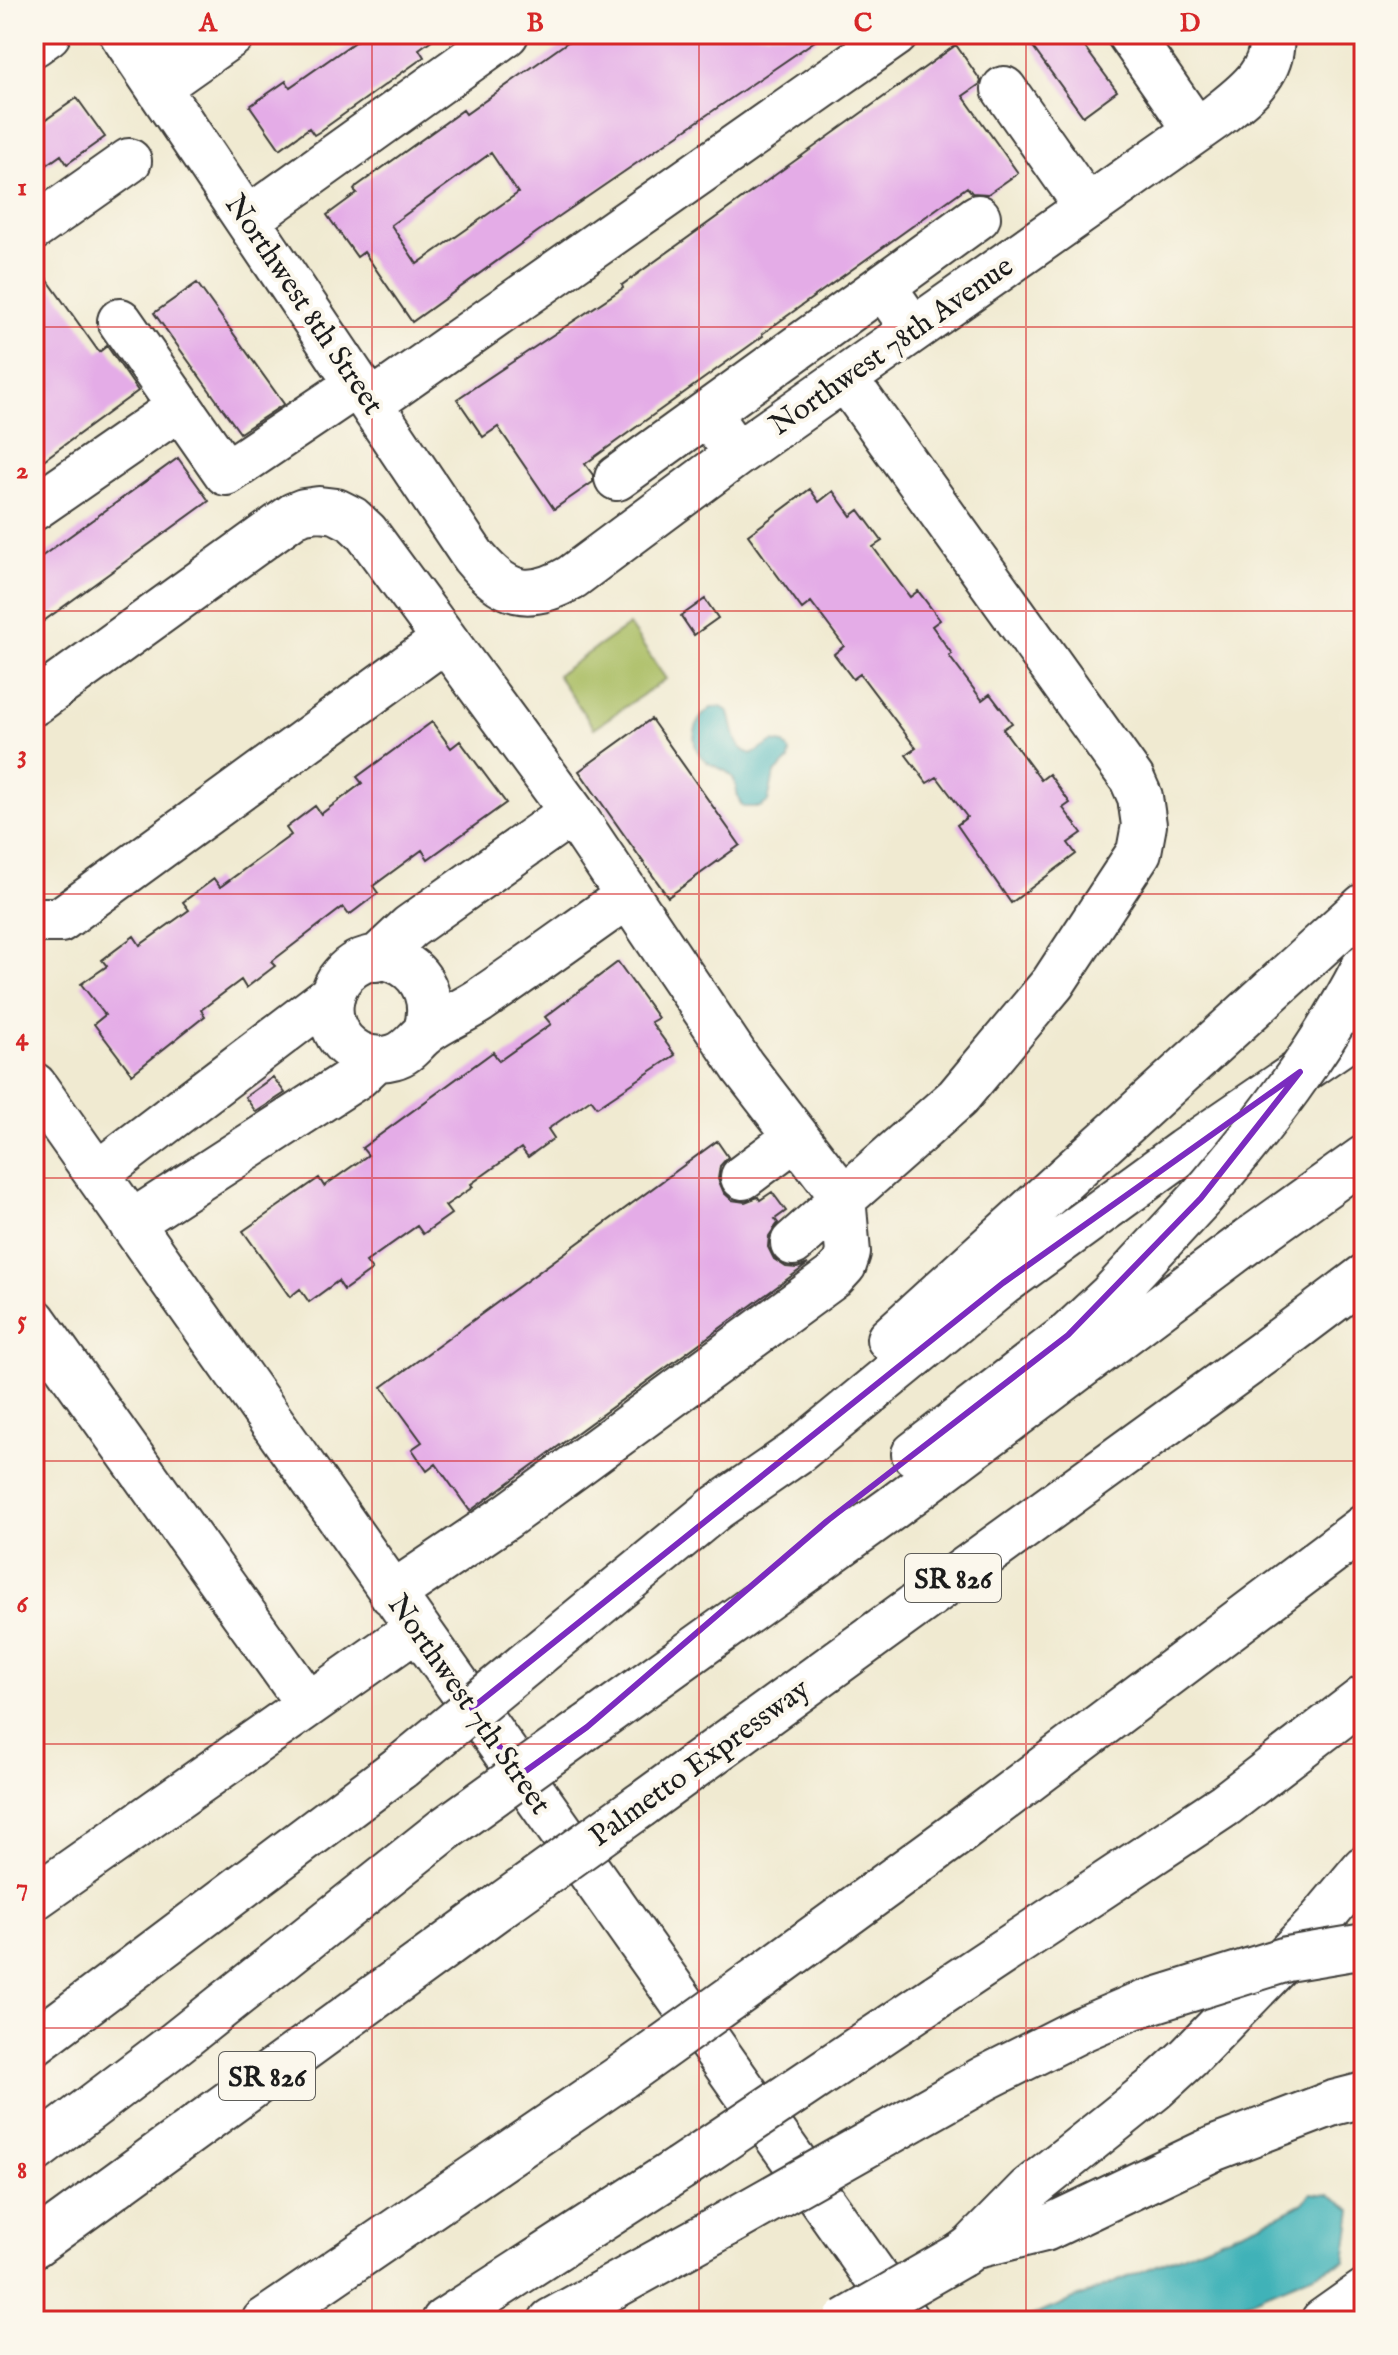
<svg xmlns="http://www.w3.org/2000/svg" width="1398" height="2355" font-family="'IM FELL English',serif">
	<rect width="100%" height="100%" fill="#fbf7ec"/>
	<filter id="ink" filterUnits="userSpaceOnUse"><feTurbulence type="fractalNoise" baseFrequency=".0125" numOctaves="2"/><feDisplacementMap in="SourceGraphic" scale="16" xChannelSelector="R" yChannelSelector="G"/><feConvolveMatrix kernelMatrix="1 2 1 2 8 2 1 2 1" color-interpolation-filters="sRGB"/></filter>
	<filter id="wash" filterUnits="userSpaceOnUse"><feTurbulence type="fractalNoise" baseFrequency=".006" numOctaves="4" result="noise"/><feDisplacementMap in="SourceGraphic" scale="32" xChannelSelector="R" yChannelSelector="G"/><feGaussianBlur stdDeviation="1.8" result="paint"/><feColorMatrix in="noise" values="0 0 0 0 0 0 0 0 0 0 0 0 0 0 0 0 0 1.4 0 .05"/><feComposite in="paint" operator="in"/></filter>
	<g filter="url(#wash)">
		<rect width="100%" height="100%" fill="#f0ead1"/>
		<path fill="#a8bc61" stroke="#626c3e" stroke-width="2" d="M629,625L666,679L594,728L557,675Z"/>
		<path fill="#41b2b8" stroke="#2e676a" stroke-width="2" d="M721,707L728,711C735,726 731,750 753,754L773,742L784,744L790,752L789,760L774,774L768,802L760,807H743C735,797 738,787 733,778C727,768 714,768 706,761C687,746 693,720 711,708Z
			M1311,2193L1329,2195L1352,2210L1345,2261L1201,2321H1020L1280,2215L1303,2203Z"/>
		<g id="blocks">
			<path fill="#e4ace7" fill-rule="evenodd" d="M366,34H440L419,49L424,57L319,132L314,135L309,128L280,149L250,106L286,81L290,87Z
				M579,34H825L561,215L412,322L364,252L357,257L327,215L357,193L354,190L357,186L463,110L466,114ZM491,153L518,193L417,264L391,225Z
				M1023,34H1075L1117,91L1083,116Z
				M956,45L981,81L980,84L963,96L1018,173L988,194L972,193L967,187L762,334L763,336L585,464L593,475V482L554,509L498,427L483,437L457,399L623,288L622,285Z
				M77,98L105,137L67,164L61,155L34,174V128Z
				M34,261L99,352L107,346L138,391L34,467Z
				M197,283L284,404L240,433L154,313Z
				M178,458L209,501L34,628V562Z
				M810,489L819,502L833,491L851,516L859,510L882,541L873,547L910,597L918,591L940,620L932,626L952,654L949,656L982,700L990,694L1012,723L1003,729L1041,780L1049,774L1070,803L1063,808L1082,833L1068,843L1076,854L1011,903L957,825L967,817L937,777L927,783L906,755L916,748L860,674L853,679L834,654L844,646L811,602L802,609L748,535Z
				M705,599L718,618L694,635L681,616Z
				M651,719L740,845L668,897L579,771Z
				M432,722L451,748L460,741L506,803L428,859L422,850L373,886L378,893L349,915L343,907L271,962L275,966L246,988L241,980L201,1010L205,1016L132,1074L94,1024L105,1015L81,984L107,966L102,960L134,936L140,945L189,910L183,902L214,879L220,887L291,835L286,828L315,806L321,814L362,783L357,777Z
				M618,962L658,1018L651,1022L675,1055L597,1107L591,1099L548,1129L554,1138L528,1157L521,1148L471,1184L473,1187L445,1206L451,1214L423,1234L417,1226L366,1262L372,1270L344,1290L338,1281L309,1302L300,1289L290,1297L243,1231L319,1178L324,1186L368,1155L362,1148L493,1052L499,1061L551,1024L545,1017Z
				M273,1077L285,1093L256,1112L245,1097Z
				M717,1141L728,1157L720,1166L718,1179L724,1193L732,1200L745,1202L758,1197L760,1200L772,1192L786,1211L775,1219L778,1223L769,1236L768,1247L774,1259L786,1267L797,1268L808,1264L470,1511L436,1464L427,1471L412,1449L422,1442L382,1387Z"/>
		</g>
	</g>
	<g filter="url(#ink)">
		<use href="#blocks" fill-opacity="0" stroke="#3c3b37" stroke-width="2"/>
		<g fill="none" stroke-linecap="round" stroke-linejoin="round">
			<defs>
				<path id="minor" d="M122,34L473,556C504,594 527,603 572,577L737,454L1217,116C1244,94 1276,73 1271,34
					M1129,34L1196,130
					M34,44L48,34
					M138,57L172,34
					M158,87L233,34
					M1004,89L1087,207
					M248,219L506,34
					M34,228L129,161
					M883,286L978,217
					M120,321L180,407
					M371,403L896,34
					M737,454L707,413L883,286L913,329
					M617,478L707,413
					M34,508L180,407L226,473L358,384
					M34,703L294,515L304,511L319,509L336,511L352,519L366,532L572,812L743,1067L843,1197L848,1253L844,1265L833,1277L506,1517L392,1594
					M34,920H60L444,640
					M376,959L410,927L572,812
					M425,1033C447,971 375,930 339,980C330,994 328,1012 334,1027C343,1050 369,1064 393,1057C409,1053 414,1041 426,1032C442,1020 462,1012 479,1001C529,967 578,931 628,896
					M34,1085L907,2321
					M97,1174L332,995
					M743,1177L795,1138
					M131,1223L358,1076L376,1059
					M793,1243L957,1098L1053,983L1139,852L1144,825L1140,797L1132,779L845,378
					M34,1320L308,1704
					M34,1898L416,1629
					M1323,2321L1364,2292"/>
				<path id="highway" d="M889,1339L1364,906
					M914,1454L1068,1335L1111,1295L1201,1198
					M538,1654L716,1508L797,1452L1003,1283L1184,1151L1364,1028
					M587,1727L892,1508L1248,1241L1364,1158
					M641,1805L1266,1351L1364,1277
					M762,1976L962,1830L1364,1527
					M937,1996L1226,1804L1364,1698
					M34,2043L401,1767
					M34,2151L176,2043L445,1829
					M34,2245L500,1906
					M972,2247L1045,2229L1215,2148L1333,2103L1364,2095
					M961,2255L972,2247L1028,2190L1154,2089L1189,2057L1314,1928L1364,1868
					M264,2321L621,2077
					M444,2321L679,2169
					M551,2321L725,2225"/>
			</defs>
			<use href="#minor" stroke="#3c3b37" stroke-width="48"/>
			<use href="#highway" stroke="#3c3b37" stroke-width="48"/>
			<use href="#minor" stroke="#fff" stroke-width="44"/>
			<use href="#highway" stroke="#fff" stroke-width="44"/>
			<defs>
				<path id="highway-bridge" d="M1201,1198C1263,1126 1321,1051 1364,967
					M401,1767L538,1654
					M445,1829L587,1727
					M500,1906L641,1805
					M621,2077L762,1976
					M679,2169L937,1996
					M725,2225L985,2078L1082,2029L1133,2007L1287,1959L1359,1947
					M846,2321L961,2255"/>
			</defs>
			<use href="#highway-bridge" stroke="#3c3b37" stroke-width="48" stroke-linecap="butt"/>
			<use href="#highway-bridge" stroke="#fff" stroke-width="44"/>
		</g>
	</g>
	<path fill="none" stroke="#7b2cbf" stroke-width="6" stroke-linejoin="round" d="M1300,1072L1201,1198L1068,1335L827,1521L587,1727L520,1775L472,1708L1003,1283Z"/>
	<path fill="none" stroke="#d62828" stroke-width="2" stroke-opacity="0.55" d="M372,34V2321M699,34V2321M1026,34V2321M34,327H1364M34,611H1364M34,894H1364M34,1178H1364M34,1461H1364M34,1744H1364M34,2028H1364"/>
	<g text-anchor="middle" stroke-width="8" stroke-linejoin="round" paint-order="stroke">
		<g fill="#fbf7ec" stroke="#5f5e5a" stroke-width="2">
			<rect x="905" y="1554" width="96" height="48" rx="6"/>
			<rect x="219" y="2052" width="96" height="48" rx="6"/>
		</g>
		<g font-size="28" font-weight="bold" fill="#1c1c1c">
			<text x="953" y="1588">SR 826</text>
			<text x="267" y="2086">SR 826</text>
		</g>
		<g font-size="30" fill="#1c1c1c" stroke="#fbf7ec">
			<text transform="translate(305 304) rotate(56)" y="10">Northwest 8th Street</text>
			<text transform="translate(891 345) rotate(-35)" y="10">Northwest 78th Avenue</text>
			<text transform="translate(470 1704) rotate(55)" y="10">Northwest 7th Street</text>
			<text transform="translate(699 1762) rotate(-36)" y="10">Palmetto Expressway</text>
		</g>
	</g>
	<rect width="1398" height="2355" fill="none" stroke="#fbf7ec" stroke-width="88"/>
	<rect x="44" y="44" width="1310" height="2267" fill="none" stroke="#d62828" stroke-width="3"/>
	<g font-size="26" text-anchor="middle" font-weight="bold" fill="#d62828">
		<text x="208" y="31">A</text>
		<text x="535" y="31">B</text>
		<text x="863" y="31">C</text>
		<text x="1190" y="31">D</text>
		<text x="22" y="195">1</text>
		<text x="22" y="478">2</text>
		<text x="22" y="762">3</text>
		<text x="22" y="1045">4</text>
		<text x="22" y="1328">5</text>
		<text x="22" y="1612">6</text>
		<text x="22" y="1895">7</text>
		<text x="22" y="2178">8</text>
	</g>
</svg>
